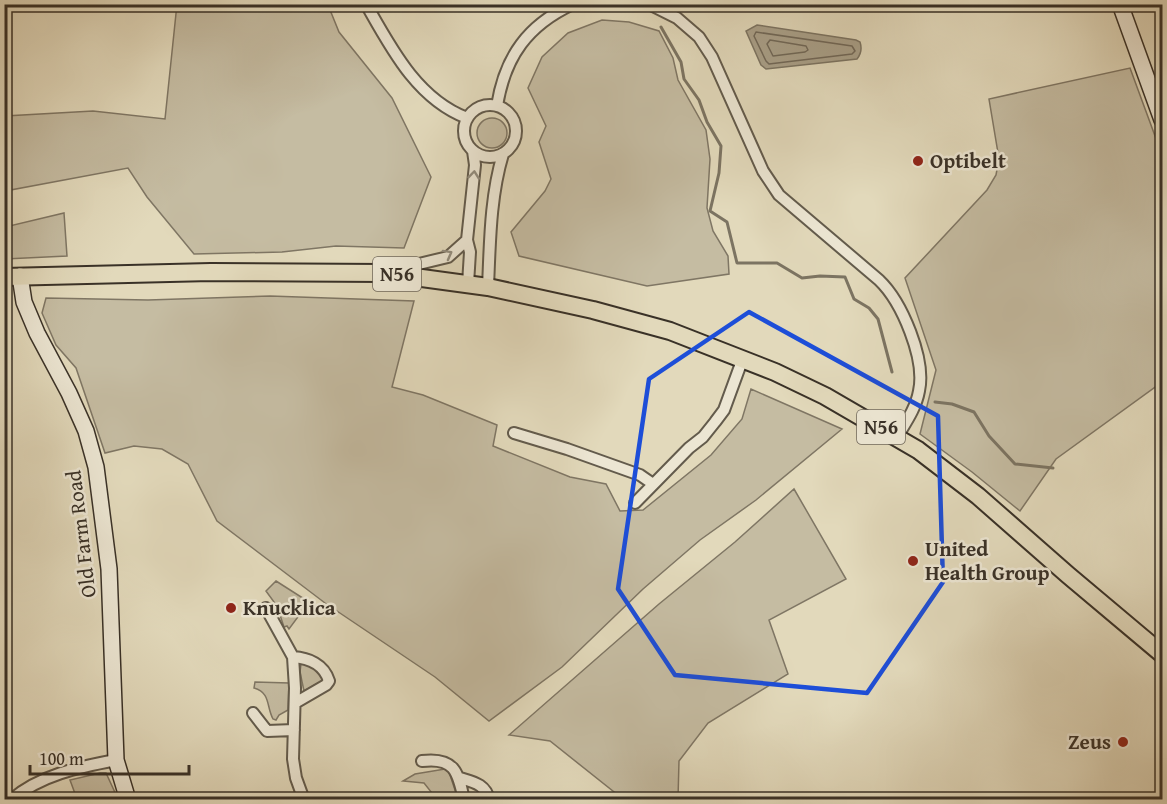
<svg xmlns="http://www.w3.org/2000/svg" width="1167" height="804" font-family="'Gentium Book Plus',serif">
	<rect width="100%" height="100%" fill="#e2d9bb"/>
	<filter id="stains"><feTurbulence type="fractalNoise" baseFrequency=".00333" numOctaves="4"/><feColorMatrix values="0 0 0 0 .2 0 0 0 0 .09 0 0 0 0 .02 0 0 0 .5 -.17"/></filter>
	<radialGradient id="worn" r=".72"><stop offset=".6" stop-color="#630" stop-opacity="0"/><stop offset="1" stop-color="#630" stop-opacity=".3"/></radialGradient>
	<path fill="#c5bca2" stroke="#7f7664" stroke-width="1.5" d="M177,4L328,5L339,32L392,98L431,177L404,248L336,246L282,252L194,254L147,197L128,168L5,191V116L93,111L165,119Z
		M602,20L629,22L659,31L673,58L678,80L706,130L710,159L707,208L713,231L728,256L729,274L647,286L519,256L511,232L545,191L551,179L539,142L546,126L528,88L542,57L568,33Z
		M1130,68L1162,155V382L1056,459L1020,511L972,472L920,434L936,370L905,278L987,190L996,175L999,159L989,99Z
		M477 133a15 15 0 1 1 30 0a15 15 0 1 1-30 0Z
		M64,213L67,256L5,259V227Z
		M270,296L414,301L392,387L423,395L497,425L493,446L570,477L606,484L620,511L643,510L711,455L742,419L751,389L842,429L756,500L700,540L643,589L562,667L489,721L435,677L325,603L217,521L188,464L162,449L134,446L105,453L76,368L56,345L42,313L46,298L148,300Z
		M794,489L846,579L769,620L788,674L708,723L679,761L678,799H623L550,741L509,735L659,604L735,542Z
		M276,581L309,602L289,629L287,626L284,627L277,606L266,591Z
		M301,664C312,665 317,671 324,680L304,691L300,672Z
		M255,682L289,683L288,710L279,715L276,720L273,719C266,706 271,693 254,688Z
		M445,769L449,772L458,799H434L432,793L424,783L403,781L415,774Z
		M100,773H106L118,799H77L70,780Z"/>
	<path fill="#a9a089" stroke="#7c7462" stroke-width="1.5" d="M757,25L856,40L860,42C862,48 861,54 857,59L766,69L761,65L746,31Z"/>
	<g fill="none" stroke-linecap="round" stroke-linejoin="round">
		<path stroke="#716858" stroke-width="1.5" d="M756,32L852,46L855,51L852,54L769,64L766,61L754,36Z
			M770,40L806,46L808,50L805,52L773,56L767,44Z"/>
		<path stroke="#7c7462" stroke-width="3" d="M661,27L681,62L684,79L699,100L707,122L721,146L719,173L710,211L727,222L737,263H777L802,278L820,276L845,277L854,299L869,308L878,319L892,372
			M935,402L952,404L974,412L989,436L1015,464L1053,468"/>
		<defs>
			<path id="street" d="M366,4C391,48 417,99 467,118
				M649,4L677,18L699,37L712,57L763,171L779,195L879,280C902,302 926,359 919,391C916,408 906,422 897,437
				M464 131a26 26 0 1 1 52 0a26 26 0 1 1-52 0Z
				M497,106C505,56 528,25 573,4
				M394,270L448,257L467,240
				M468,284L470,252L467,240L475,165L473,151
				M488,287C490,243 490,197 503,154
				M514,433L567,449L640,475L653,484
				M635,503L689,448L703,437L715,422L724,410L743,358
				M266,608L293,657L295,688L293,759L296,778L304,800
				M293,657C308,658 324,664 329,681L326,685L295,703
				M253,713L267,731L294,730
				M422,761C454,757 458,771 464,800
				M460,778C473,782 486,784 489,800
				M11,800C40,775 79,767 116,760"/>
			<path id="secondary" d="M1120,4L1162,120
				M20,276L24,302L37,333L69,393L86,431L96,467L109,569L116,760L128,800"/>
			<path id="primary" d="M4,277L211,272L385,273L488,287L593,310L670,331L775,372L825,396L918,450L978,496L1068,575L1162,654"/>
		</defs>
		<use href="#street" stroke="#635b4c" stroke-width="14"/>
		<use href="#secondary" stroke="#393127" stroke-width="18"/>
		<use href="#primary" stroke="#393127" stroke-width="20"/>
		<use href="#street" stroke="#ece6d3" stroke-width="10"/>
		<use href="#secondary" stroke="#ece6d3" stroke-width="15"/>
		<use href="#primary" stroke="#e2d9bb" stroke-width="16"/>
	</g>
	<defs><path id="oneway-chevron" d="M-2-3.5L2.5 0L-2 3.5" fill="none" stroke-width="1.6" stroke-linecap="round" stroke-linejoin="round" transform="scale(1.5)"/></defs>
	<g stroke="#928c7d">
		<use href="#oneway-chevron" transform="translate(474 175) rotate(-84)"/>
		<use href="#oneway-chevron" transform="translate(448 254) rotate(-29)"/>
	</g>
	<path fill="none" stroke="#1d4ed8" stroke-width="4.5" stroke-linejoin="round" d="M749,312L938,416L943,582L867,693L675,675L618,589L649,379Z"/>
	<g fill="#8f2418" stroke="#ece6d3" stroke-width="2">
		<circle cx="918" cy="161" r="6"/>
		<circle cx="913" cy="561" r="6"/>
		<circle cx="231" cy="608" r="6"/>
		<circle cx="1123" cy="742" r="6"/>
	</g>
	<g text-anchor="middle" stroke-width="5" stroke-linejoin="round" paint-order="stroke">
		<g fill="#ece6d3" stroke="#6f675b" stroke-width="1.5">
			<rect x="373" y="257" width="48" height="34" rx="4.5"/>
			<rect x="857" y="410" width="48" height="34" rx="4.5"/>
		</g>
		<g font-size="20" font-weight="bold" fill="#393127">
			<text x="397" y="281">N56</text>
			<text x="881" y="434">N56</text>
		</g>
		<g font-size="21" font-weight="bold" fill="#393127" stroke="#ece6d3" text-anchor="start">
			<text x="930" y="168">Optibelt</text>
			<text x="925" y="556">United<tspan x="925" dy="24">Health Group</tspan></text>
			<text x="243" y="615">Knucklica</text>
			<text x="1111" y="749" text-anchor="end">Zeus</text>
		</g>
		<g font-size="21" fill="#393127" stroke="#ece6d3">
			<text transform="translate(81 534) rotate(-97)" y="7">Old Farm Road</text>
		</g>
	</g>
	<rect width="1167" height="804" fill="none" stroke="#e2d9bb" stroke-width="24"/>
	<rect x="6" y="6" width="1155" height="792" fill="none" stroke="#393127" stroke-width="3"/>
	<rect x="12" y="12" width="1143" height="780" fill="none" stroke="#393127" stroke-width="1.5"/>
	<path d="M30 765v9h159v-9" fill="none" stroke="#393127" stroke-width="3"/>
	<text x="39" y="765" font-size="18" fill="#393127" stroke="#ece6d3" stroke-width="4.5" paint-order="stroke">100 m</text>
	<rect width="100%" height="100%" filter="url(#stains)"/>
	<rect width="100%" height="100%" fill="url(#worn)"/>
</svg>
